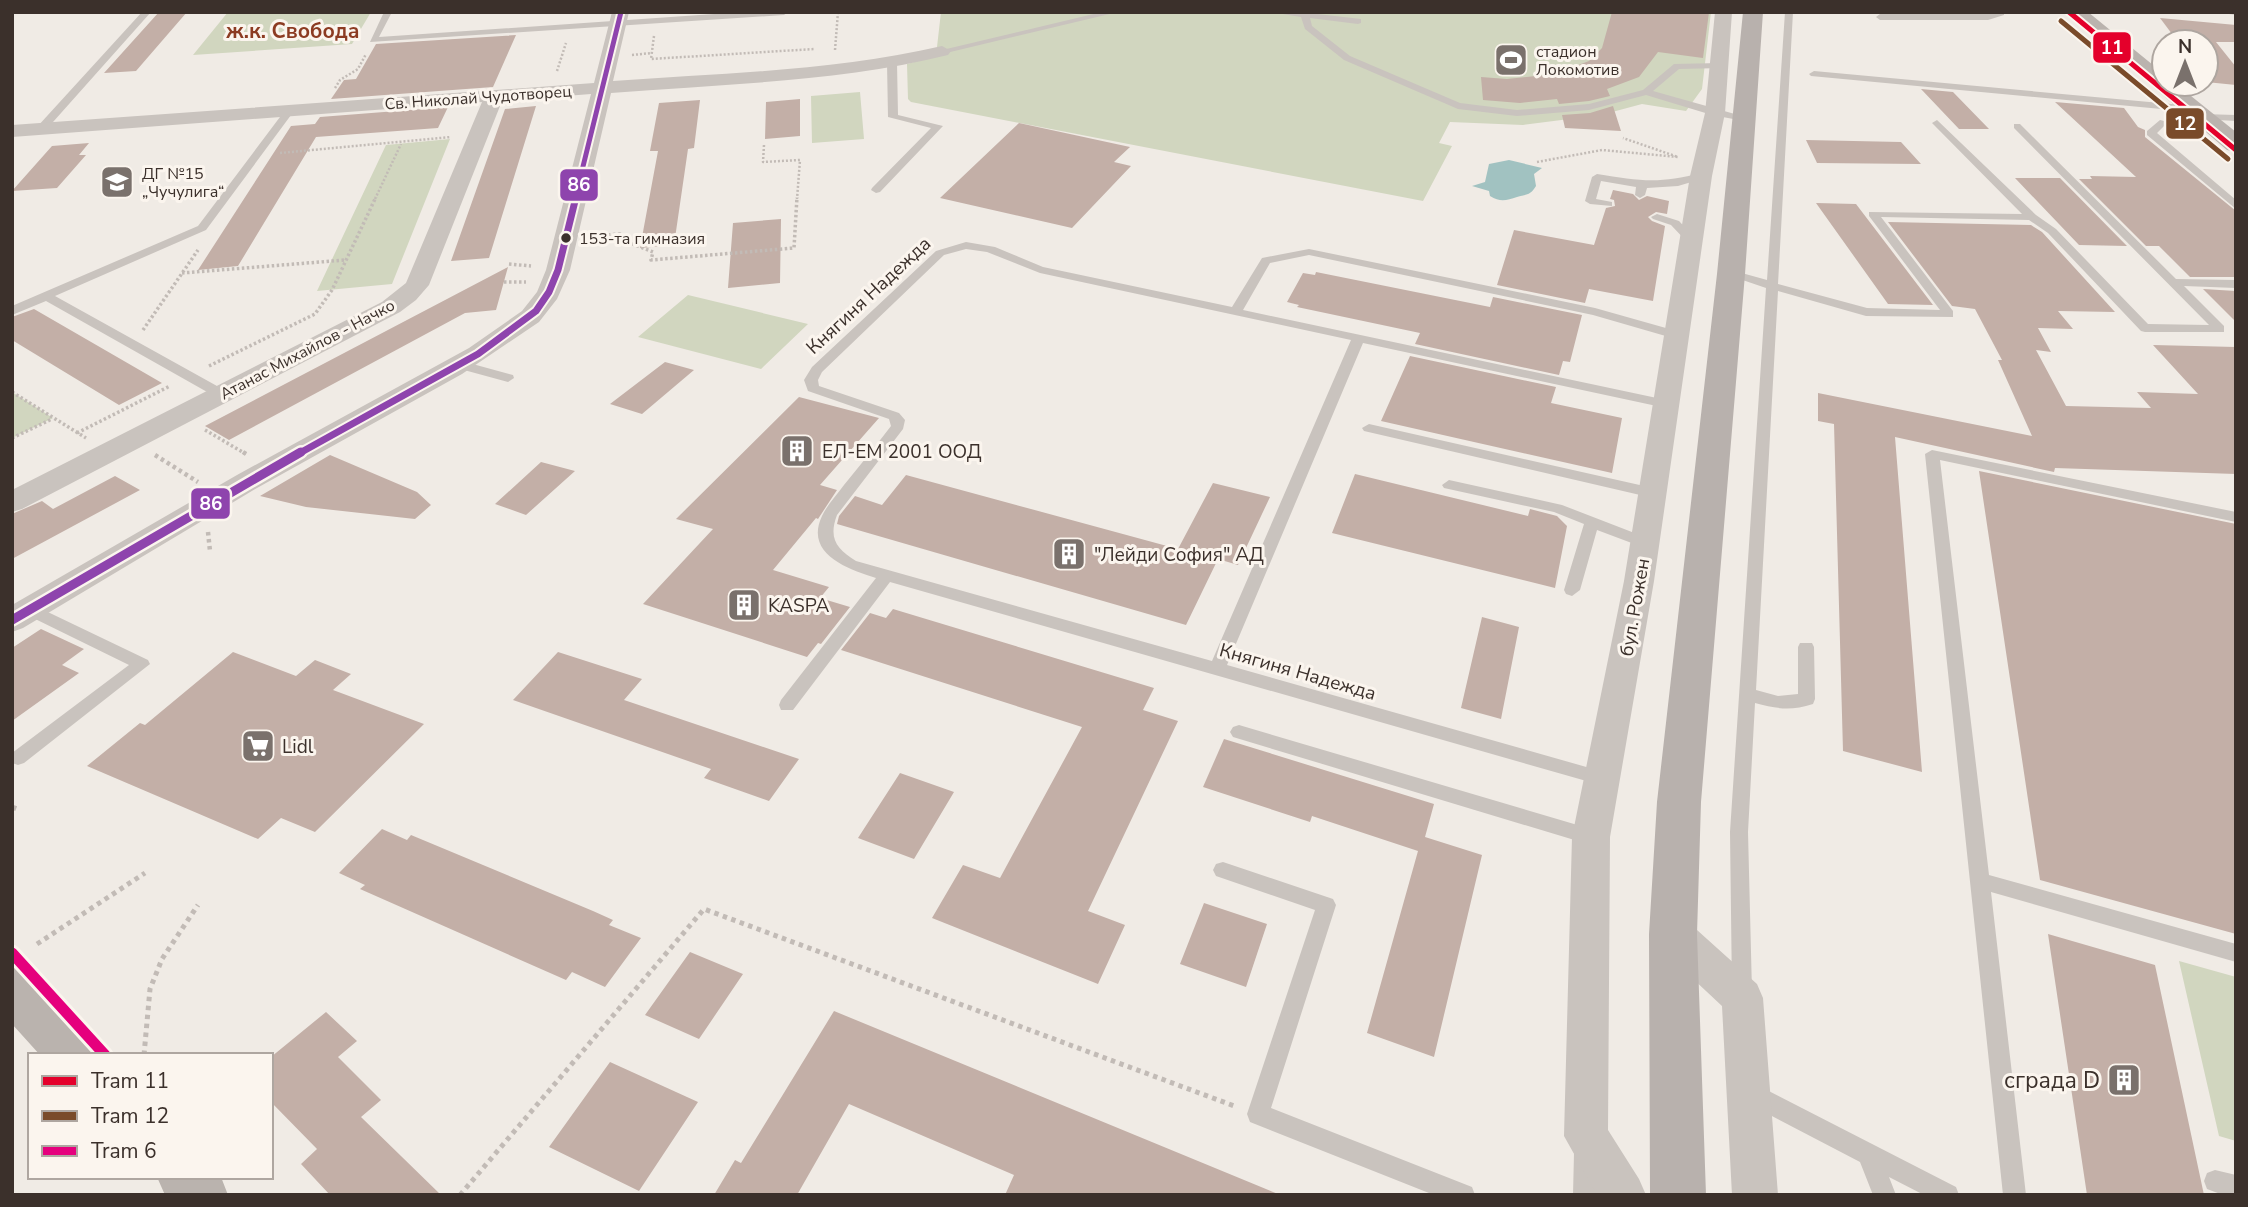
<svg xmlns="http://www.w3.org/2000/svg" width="2248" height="1207" font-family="'Nunito Sans',sans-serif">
	<rect width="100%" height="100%" fill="#f0ebe5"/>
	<path fill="#d1d6bf" d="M228,12H371L352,44L193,55Z
		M941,12H1711L1702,89L1686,111L1642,104L1601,115L1523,125L1450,122L1439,143L1452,146L1423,201L911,102L908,99L907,64L945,53L937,47Z
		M860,92L864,139L812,143L811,96Z
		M450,139L392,284L317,291L386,145Z
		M688,295L808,324L761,369L638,337Z
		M12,392L53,418L12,438Z
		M2179,961L2236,977V1141L2219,1136Z"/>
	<path fill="#a1c2c1" d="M1509,160L1542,168L1534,174L1536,186C1530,196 1526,194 1517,197C1507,200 1501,203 1490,196L1489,191L1472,186L1485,182L1489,164Z"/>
	<path fill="#c3afa7" d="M159,12H187L136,71L104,73Z
		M1612,12H1709L1703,58L1658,52L1639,77L1607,89L1610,96L1589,101L1559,104L1557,99L1520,103L1483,100L1481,77L1507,79L1555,74L1589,61L1602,48Z
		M2160,18L2236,25V42H2216L2236,67V85L2206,82V42H2178Z
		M516,35L493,87L331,99L344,80L356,79L376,44Z
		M1921,89L1953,92L1989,129H1959Z
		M800,99V136L765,139L766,102Z
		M700,100L694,148L688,149L674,245L640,248L658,151H650L659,103Z
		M2055,102L2124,108L2138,127L2145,130V137L2236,211V277H2190L2159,246H2146L2079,179H2092L2090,176L2136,177Z
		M536,106L489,258L451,261L505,109Z
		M1613,106L1621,131L1565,128L1562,115L1590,113Z
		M448,107L438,128L316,137L238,266L198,270L291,126L315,124L320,117Z
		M1019,123L1130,147L1114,162L1131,166L1072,228L940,198Z
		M1806,140L1901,142L1921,164L1817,163Z
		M89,143L79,155H86L57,188L12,191L52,146Z
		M2015,178H2060L2127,246L2079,245Z
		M1613,190L1633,194L1639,200L1647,196L1669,201L1667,214L1656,212L1648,217L1652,221L1665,226L1653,301L1589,289L1585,303L1497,285L1514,230L1594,245L1606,208L1615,206L1614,200L1610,199Z
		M1816,203L1856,204L1933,305L1888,304Z
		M781,219L780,283L728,288L733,223Z
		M1888,222L2031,225L2042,232L2115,312L2058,311L2073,329L2038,328L2051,352L2036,350L2066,406L2151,408L2137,392L2198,394L2153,345L2236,347V474L2055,468L2054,472L1895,437L1922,772L1843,751L1834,424L1818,421V393L2032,436L1998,360H2002L1975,309L1952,306Z
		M508,267L496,310L465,313L229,440L205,426Z
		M1316,272L1490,307L1493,297L1582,315L1570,362L1563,361L1559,375L1415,344L1420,333L1297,307L1299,305L1287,302L1303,273L1315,275Z
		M2203,289L2236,291V322Z
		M34,309L143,372L162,383L119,405L12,340V317Z
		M1410,356L1556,387L1551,403L1622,418L1612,473L1381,421Z
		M665,362L694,370L642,414L610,404Z
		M799,397L879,418L820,485L837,490L818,519L816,518L773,570L829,587L820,598L850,607L821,644L818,643L807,657L643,604L713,529L676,519Z
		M330,455L417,492L431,505L415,519L306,507L260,496Z
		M541,462L575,471L526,515L495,504Z
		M1979,471L2236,524V934L2040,880Z
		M1355,474L1528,516L1530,509L1557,516L1567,526L1555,588L1332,533Z
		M906,475L1178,549L1213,483L1270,497L1238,565L1218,559L1186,625L837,524L839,516L855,496L882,505Z
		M115,476L140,490L12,559V514L42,501L53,509Z
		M893,609L1154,688L1143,710L1178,721L1088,911L1125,925L1098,984L932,918L963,865L1000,878L1082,727L841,650L870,613L886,618Z
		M1482,617L1519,627L1501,719L1461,708Z
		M41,629L84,649L62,665L79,673L12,721V648Z
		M233,652L296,676L315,660L351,674L333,690L424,724L315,832L281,818L258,839L87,766L140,723L145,725Z
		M558,652L642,679L624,700L799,759L769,801L704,778L711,769L513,700Z
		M1224,739L1434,804L1425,837L1482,855L1434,1057L1367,1033L1418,851L1312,816L1310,822L1203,787Z
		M900,773L954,792L914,859L858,838Z
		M382,829L407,840L411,835L593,911L613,920L609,925L641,938L605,987L572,972L566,980L360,889L365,885L339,873Z
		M1204,903L1267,924L1246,987L1180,964Z
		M2048,934L2155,965L2204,1195H2087Z
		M690,952L743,974L699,1039L645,1015Z
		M834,1011L1278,1194L1277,1195H1005L1014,1175L849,1104L797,1195H714L735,1160L741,1163Z
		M326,1012L357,1041L338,1057L381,1100L361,1117L441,1195H330L301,1164L317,1149L271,1102V1057Z
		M610,1062L698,1102L639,1191L549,1147Z"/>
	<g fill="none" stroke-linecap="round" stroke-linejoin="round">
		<path stroke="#c2bbb6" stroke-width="2.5" stroke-dasharray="2 2" stroke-linecap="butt" d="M654,36L651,59L814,49
			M835,50L838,12
			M632,55L652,53
			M557,71L566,43
			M335,88L340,80L358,69L366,54
			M764,145L763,162L800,160L797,199
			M280,153L451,137
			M1537,162L1602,150L1678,157L1623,138
			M375,199L401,144"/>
		<path stroke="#c2bbb6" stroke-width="3.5" stroke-dasharray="2.5 2.5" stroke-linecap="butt" d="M593,236L620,234V239L653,252L651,260L794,248L797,197
			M509,264L531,266
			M182,273L345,260
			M504,282H526
			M143,330L198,250
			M209,366L315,314L332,290L376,197
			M12,392L86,438
			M205,430L246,454
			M77,433L170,386
			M12,438L52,419"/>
		<path stroke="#c2bbb6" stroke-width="4.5" stroke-dasharray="3.5 3.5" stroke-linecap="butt" d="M243,452L246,454
			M155,455L198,482
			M208,532L210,551"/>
		<path stroke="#c2bbb6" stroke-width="5" stroke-dasharray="4.5 4.5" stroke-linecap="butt" d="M12,807L17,809
			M37,944L145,873
			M144,1055L150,989L162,959L198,905
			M460,1195L704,909L1237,1107"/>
		<path fill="#c9c3be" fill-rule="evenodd" d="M142,12H151L45,131H37V127Z
			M384,12H392L379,37L743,12H788L784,15L370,42Z
			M1102,12H1118L942,54L938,51Z
			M1270,12H1300L1361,19V23L1358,24L1310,18L1312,26L1350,56L1460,103L1517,110L1589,104L1643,90L1674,64L1720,63L1725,66L1723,68L1679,69L1653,91L1749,118L1744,121L1712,115L1646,95L1589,110L1517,116L1458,109L1344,60L1305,29L1301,17Z
			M1785,12H1793L1778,284L1867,308L1940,310L1869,216V212L2022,214L1934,125L1932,123L1937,120L2036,215L2056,229L2148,324L2209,325L2014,128V124H2020L2176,279L2236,280V288L2184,286L2224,326V332H2145L2141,331L2048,233L2029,220L1881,217L1953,311V317L1866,316L1778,291L1756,690L1778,696L1798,694V647L1800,643H1812L1814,647L1815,699L1813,704C1791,711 1777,709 1755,703L1748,832L1752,992L1749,999L1742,1002L1735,999L1732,992L1730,832L1766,288L1725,274L1731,270L1767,280Z
			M1996,12H2004V15L1988,20H1880L1876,17L1880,14H1988Z
			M2228,12H2236V15L2229,14Z
			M892,60L897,63L898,115L943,126L880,192L876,193L871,190L872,188L931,128L888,117L887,63Z
			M1814,71L2193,106L2198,109L2193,112L1811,76L1809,74Z
			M286,109L294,111L206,230L55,296L226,391V397H216L46,301L12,315V306L198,226Z
			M2202,114L2236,115V121L2199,119L2197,117Z
			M2160,120L2168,122L2157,133L2236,200V209L2147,135V131Z
			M1701,173L1705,174V178L1678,186L1647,188L1645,195L1640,198L1635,195L1636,187L1601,181L1596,199L1612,202V206L1590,204L1585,201L1592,177L1597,174C1639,181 1660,184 1701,173Z
			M1657,214L1679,221L1697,240V244H1689L1671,225L1653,219L1651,217Z
			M966,242L995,247L1043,267L1232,307L1262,258L1309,249L1595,308L1680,332L1682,335L1676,339L1593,315L1309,255L1270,263L1243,310L1671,401V407L1666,408L1363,343L1227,665L1604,772L1610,774L1613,779L1610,784L1604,786L890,582L793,710H781L779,705L781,700L876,578C848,569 804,554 822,516C827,505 837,495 844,485C860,465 876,446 891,426L889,419L808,391L804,380L812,367L936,251ZM966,249L987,252L1040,273L1351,340L1212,661L856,561C837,549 828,539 837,515L903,429L905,420L899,413L819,386L818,380L822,372L944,255Z
			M458,360L513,375L514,378L508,382L453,367V361Z
			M1369,424L1653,488L1660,493L1653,498L1364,431L1362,428Z
			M1932,450L2236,512V522L1940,460L1989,875L2236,944V962L1991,892L2026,1195H2003L1925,454Z
			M1449,480L1562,505L1650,539L1653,543L1645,548L1597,530L1580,590L1572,596L1566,594L1564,590L1584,524L1554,512L1444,488L1442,485Z
			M29,603L148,660L150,664L24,763L18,765L12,763V753L129,665L23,613L21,609L23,605Z
			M1239,725L1591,829L1598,831L1600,837L1598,843L1591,845L1233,737L1230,732L1233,727Z
			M1223,862L1333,899L1336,905L1271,1108L1472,1187L1475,1195H1434L1250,1122L1247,1114L1315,910L1216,876L1213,870L1216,864Z
			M1753,1083L1956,1187L1959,1195H1924L1889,1177L1896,1195H1873L1860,1162L1745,1102L1742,1094L1745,1086Z
			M1585,1142L1593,1145L1596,1153V1195H1573L1574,1153L1577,1145Z
			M2215,1170L2236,1175V1195H2223L2207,1189L2204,1181L2207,1173Z"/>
		<path fill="#c9c3be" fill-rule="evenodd" d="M612,12H629L613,81C723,73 835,71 942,46L951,51L948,55C838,82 724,84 611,93L570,270L557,299L539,322L462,374L257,488L23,628L12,632V605L237,475L469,348L522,311L537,292L546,270L591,94L502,101L429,285L416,300L400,312L22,509L12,512V490L382,302L406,283L482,102L12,137V125L594,83Z
			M1715,12H1732L1725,113L1712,176L1654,581L1610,837L1608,1130L1639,1179L1646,1195H1597L1564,1136L1572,837L1624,581L1690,176L1705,113Z
			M1673,916L1687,921L1757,984L1763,998L1778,1195H1732L1722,1006L1659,947L1653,934L1659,921Z"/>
		<path fill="#bab3ae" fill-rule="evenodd" d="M2065,12H2088L2164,74V84H2176L2236,132V152L2227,150Z
			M12,964L30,970L92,1037L100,1055H40L12,1024Z
			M157,1177H221L228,1195H165Z"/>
		<path fill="#b8b1ad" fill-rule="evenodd" d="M1743,12H1763L1745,274L1701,802L1697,934L1706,1195H1650L1649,934L1657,802L1717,274Z"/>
		<defs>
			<path id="bus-1-far2" d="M575,199L621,12"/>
			<path id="bus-1-far1" d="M298,454L478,354L536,311L549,292L558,270L576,197"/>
			<path id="bus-1" d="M12,620L301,452"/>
		</defs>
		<use href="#bus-1-far2" stroke="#fbf5ee" stroke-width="9"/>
		<use href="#bus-1-far1" stroke="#fbf5ee" stroke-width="11"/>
		<use href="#bus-1" stroke="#fbf5ee" stroke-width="14"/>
		<use href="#bus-1-far2" stroke="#8e44ad" stroke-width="5"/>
		<use href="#bus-1-far1" stroke="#8e44ad" stroke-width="7"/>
		<use href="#bus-1" stroke="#8e44ad" stroke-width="9"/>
		<defs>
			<path id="tram-1" d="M2069,12L2236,150"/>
			<path id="tram-2" d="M2061,21L2228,159"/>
			<path id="tram-3" d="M12,953L105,1055"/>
		</defs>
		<use href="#tram-1" stroke="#fbf5ee" stroke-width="9"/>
		<use href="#tram-2" stroke="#fbf5ee" stroke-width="9"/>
		<use href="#tram-3" stroke="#fbf5ee" stroke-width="17"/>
		<use href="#tram-1" stroke="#e4002b" stroke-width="5"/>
		<use href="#tram-2" stroke="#7a4b2a" stroke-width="5"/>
		<use href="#tram-3" stroke="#e5007d" stroke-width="11"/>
	</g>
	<defs>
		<symbol id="stadium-square" viewBox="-11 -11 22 22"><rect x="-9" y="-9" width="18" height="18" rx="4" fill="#7a716c" stroke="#fbf5ee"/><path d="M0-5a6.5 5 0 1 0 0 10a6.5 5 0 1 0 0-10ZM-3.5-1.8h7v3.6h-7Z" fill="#fff"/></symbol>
		<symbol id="school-square" viewBox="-11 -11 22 22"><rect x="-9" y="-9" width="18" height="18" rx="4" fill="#7a716c" stroke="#fbf5ee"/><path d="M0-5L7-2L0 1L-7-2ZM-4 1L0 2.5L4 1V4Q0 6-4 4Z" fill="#fff"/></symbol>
		<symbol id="building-square" viewBox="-11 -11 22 22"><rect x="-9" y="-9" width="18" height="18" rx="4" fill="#7a716c" stroke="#fbf5ee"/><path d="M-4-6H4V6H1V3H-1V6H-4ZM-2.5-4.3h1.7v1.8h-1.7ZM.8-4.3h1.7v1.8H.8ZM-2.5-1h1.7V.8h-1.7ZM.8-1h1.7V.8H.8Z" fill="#fff"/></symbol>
		<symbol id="supermarket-square" viewBox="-11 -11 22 22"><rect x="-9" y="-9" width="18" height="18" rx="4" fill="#7a716c" stroke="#fbf5ee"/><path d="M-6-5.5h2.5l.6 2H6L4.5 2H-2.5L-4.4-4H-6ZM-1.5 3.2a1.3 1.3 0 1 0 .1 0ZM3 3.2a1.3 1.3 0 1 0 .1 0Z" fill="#fff"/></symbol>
	</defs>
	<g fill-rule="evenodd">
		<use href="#stadium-square" x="1492" y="41" width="38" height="38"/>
		<use href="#school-square" x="98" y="163" width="38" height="38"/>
		<use href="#building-square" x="778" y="432" width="38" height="38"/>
		<use href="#building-square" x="1050" y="535" width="38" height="38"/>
		<use href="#building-square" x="725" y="586" width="38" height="38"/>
		<use href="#supermarket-square" x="239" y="727" width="38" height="38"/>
		<use href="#building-square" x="2105" y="1061" width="38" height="38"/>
	</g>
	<circle fill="#3b302b" stroke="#fbf5ee" stroke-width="2.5" cx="566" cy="238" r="6"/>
	<g text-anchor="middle" stroke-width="6" stroke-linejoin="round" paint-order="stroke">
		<g font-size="16" fill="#3b302b" stroke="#fbf5ee" text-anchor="start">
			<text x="1536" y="57">стадион<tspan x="1536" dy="18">Локомотив</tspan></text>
			<text x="142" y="179">ДГ №15<tspan x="142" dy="18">„Чучулига“</tspan></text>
		</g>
		<g font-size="16" fill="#3b302b" stroke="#fbf5ee">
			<text transform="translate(478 97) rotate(-4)" y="6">Св. Николай Чудотворец</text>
			<text transform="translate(307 349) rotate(-28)" y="6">Атанас Михайлов - Начко</text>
		</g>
		<g font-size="16" fill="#3b302b" stroke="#fbf5ee" text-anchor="start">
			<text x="579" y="244">153-та гимназия</text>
		</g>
		<g font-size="19" fill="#3b302b" stroke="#fbf5ee">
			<text transform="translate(868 295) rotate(-43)" y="7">Княгиня Надежда</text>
			<text transform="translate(1634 607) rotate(-80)" y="7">бул. Рожен</text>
			<text transform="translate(1298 671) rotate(16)" y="7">Княгиня Надежда</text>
		</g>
		<g font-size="19" fill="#3b302b" stroke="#fbf5ee" text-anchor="start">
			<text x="822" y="458">ЕЛ-ЕМ 2001 ООД</text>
			<text x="1094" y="561">"Лейди София" АД</text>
			<text x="768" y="612">KASPA</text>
			<text x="282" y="753">Lidl</text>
		</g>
		<g font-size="21" font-weight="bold" fill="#8c3b22" stroke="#fbf5ee">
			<text x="293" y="38">ж.к. Свобода</text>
		</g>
		<g font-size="23" fill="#3b302b" stroke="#fbf5ee" text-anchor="end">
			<text x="2100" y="1088">сграда D</text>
		</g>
	</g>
	<g stroke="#fbf5ee" stroke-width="2.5">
		<rect x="2092" y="31" width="40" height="33" rx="7" fill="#e4002b"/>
		<rect x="2165" y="107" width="40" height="33" rx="7" fill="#7a4b2a"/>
		<rect x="559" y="168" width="40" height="34" rx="7" fill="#8e44ad"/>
		<rect x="190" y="487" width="41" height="33" rx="7" fill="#8e44ad"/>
	</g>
	<g font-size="19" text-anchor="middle" font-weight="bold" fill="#fff">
		<text x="2112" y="54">11</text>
		<text x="2185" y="130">12</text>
		<text x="579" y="191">86</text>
		<text x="211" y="510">86</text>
	</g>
	<rect width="2248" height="1207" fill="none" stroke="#3b302b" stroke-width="28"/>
	<rect x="28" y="1053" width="245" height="126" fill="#fbf5ee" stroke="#aea6a0" stroke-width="2"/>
	<rect x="42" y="1076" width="35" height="10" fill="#e4002b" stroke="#aea6a0" stroke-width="2"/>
	<text x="91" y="1088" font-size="21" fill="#3b302b">Tram 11</text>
	<rect x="42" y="1111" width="35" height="10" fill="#7a4b2a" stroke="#aea6a0" stroke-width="2"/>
	<text x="91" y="1123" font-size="21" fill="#3b302b">Tram 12</text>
	<rect x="42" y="1146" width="35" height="10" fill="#e5007d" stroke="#aea6a0" stroke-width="2"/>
	<text x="91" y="1158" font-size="21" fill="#3b302b">Tram 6</text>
	<g transform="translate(2185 63)"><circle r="33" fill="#fbf5ee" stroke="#aea6a0" stroke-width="2"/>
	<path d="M0-5L12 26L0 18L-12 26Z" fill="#7a716c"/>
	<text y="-10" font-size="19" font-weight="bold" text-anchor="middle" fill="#3b302b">N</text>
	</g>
</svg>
